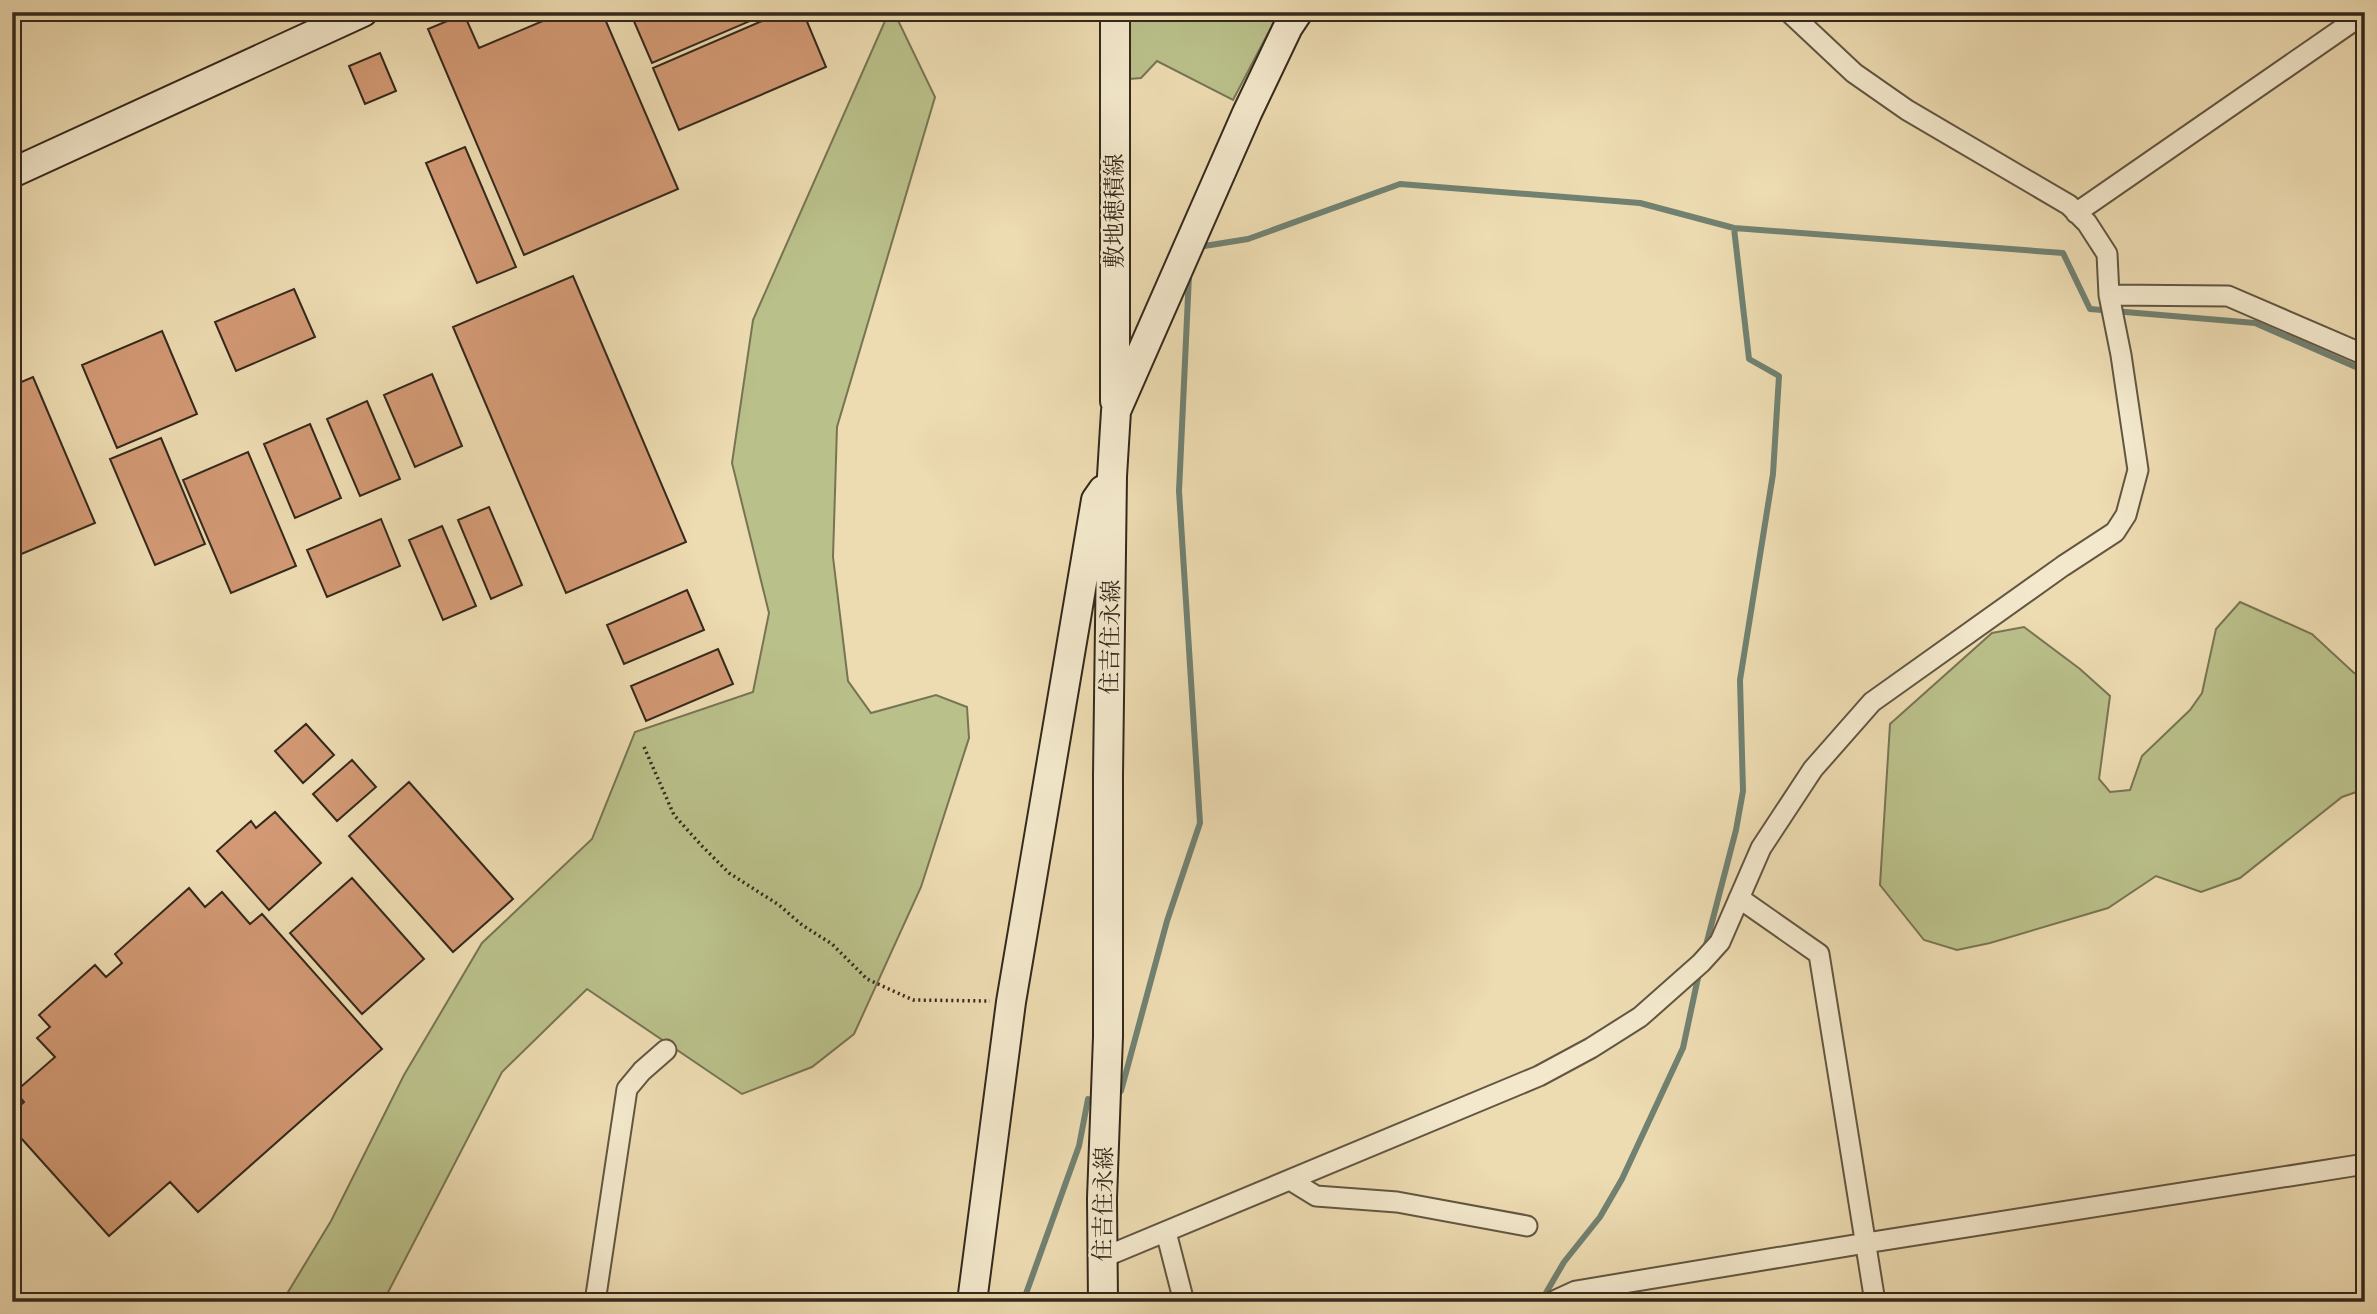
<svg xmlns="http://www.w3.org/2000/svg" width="2377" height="1314" font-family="'IM FELL Double Pica','Noto Serif JP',serif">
	<rect width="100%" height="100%" fill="#eddbb1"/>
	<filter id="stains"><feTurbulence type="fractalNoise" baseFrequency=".00286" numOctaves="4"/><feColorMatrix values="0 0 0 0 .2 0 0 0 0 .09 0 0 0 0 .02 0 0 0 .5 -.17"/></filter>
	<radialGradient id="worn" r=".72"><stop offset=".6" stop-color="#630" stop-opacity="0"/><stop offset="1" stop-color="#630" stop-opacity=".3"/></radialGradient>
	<path fill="#bac08a" stroke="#777454" stroke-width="2" d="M889,12H894L935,97L837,427L833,557L848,681L871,713L936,695L967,707L969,738L921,887L854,1034L812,1067L742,1094L587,989L502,1072L383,1302H282L331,1221L404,1075L482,943L592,839L635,732L753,692L769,613L732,463L753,320Z
		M1128,12H1282L1275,20L1233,100L1157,61L1141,78L1129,79Z
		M2240,602L2312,634L2354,673L2365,678V789L2342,797L2240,878L2201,892L2156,876L2108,908L1990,943L1957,950L1924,940L1880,885L1890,724L1992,633L2024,627L2080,669L2110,696L2099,779L2110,792L2130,790L2142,756L2190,710L2202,693L2216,629Z"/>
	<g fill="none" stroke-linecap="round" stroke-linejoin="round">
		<path stroke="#718171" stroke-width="6" d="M1198,247L1248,239L1400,184L1640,203L1734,228L2063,253L2090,309L2255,323L2365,371
			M1705,949L1736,830L1743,791L1740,680L1773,474L1779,376L1749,359L1734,228
			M1121,1091L1167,921L1200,823L1179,491L1189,275
			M1023,1302L1079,1146L1088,1099
			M1538,1302L1543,1298L1564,1262L1600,1217L1622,1179L1683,1048L1699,973"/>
	</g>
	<path fill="#d29974" stroke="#34291d" stroke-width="2" d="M564,12H602L678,189L524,255L428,29L464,14L479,48Z
		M630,12H771L652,63Z
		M783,12H803L826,67L679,130L653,68Z
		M380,53L396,91L365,104L349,66Z
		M465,147L516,267L477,283L426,163Z
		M573,276L686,542L566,593L453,327Z
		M294,289L315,337L236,371L215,322Z
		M162,331L197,414L117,448L82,365Z
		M432,374L462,446L415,467L384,395Z
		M33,377L95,523L12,558V386Z
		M367,401L400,479L360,496L327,419Z
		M310,424L341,498L295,518L264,444Z
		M161,438L205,544L155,565L110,459Z
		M248,452L296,566L231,593L183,480Z
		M489,507L522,585L491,599L458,520Z
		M381,519L400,566L327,597L307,550Z
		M442,526L476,606L443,620L409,540Z
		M687,590L704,630L624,664L607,625Z
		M718,649L733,684L646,721L631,686Z
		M306,724L334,755L303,783L275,751Z
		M352,760L376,787L337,821L313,794Z
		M409,782L513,899L453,952L349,836Z
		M275,812L321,863L269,910L217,851L251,821L256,828Z
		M352,878L424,959L362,1014L290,933Z
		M189,888L205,907L222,892L250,924L262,914L382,1049L198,1212L170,1182L109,1236L12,1128V1113L24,1102L15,1092L55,1057L37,1038L50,1027L39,1015L95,965L106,977L122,963L115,954Z"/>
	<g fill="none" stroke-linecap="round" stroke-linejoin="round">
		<defs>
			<path id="street" d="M2076,213L2365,13
				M2109,295L2228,296L2365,355
				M1739,898L1819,954L1875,1302
				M1290,1180L1316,1196L1397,1202L1527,1226
				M1166,1232L1184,1302
				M1102,1258L1539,1076L1591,1048L1640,1017L1701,963L1720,942L1761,848L1813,769L1872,702L2063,566L2115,532L2126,515L2138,470L2121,355L2109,295L2107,254L2087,223L2069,205L1907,110L1854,73L1789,12
				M595,1302L627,1089L642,1071L666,1050
				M1552,1302L1576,1291L1866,1243L2365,1164"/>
			<path id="secondary" d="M1115,12V401
				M12,173L363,12
				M972,1302L1011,1002L1096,500L1103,490
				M1103,1302L1102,1198L1108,1037V775L1112,476L1116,411L1247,113L1288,27L1298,12"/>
		</defs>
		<use href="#street" stroke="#625642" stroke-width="23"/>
		<use href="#secondary" stroke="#34291d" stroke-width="32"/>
		<path stroke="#34291d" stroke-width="3.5" stroke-dasharray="2 3.5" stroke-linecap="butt" d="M644,747L674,815L702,846L729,873L779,905L802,925L832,944L867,979L913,1000L990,1001"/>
		<use href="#street" stroke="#f3e8cc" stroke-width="19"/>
		<use href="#secondary" stroke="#f3e8cc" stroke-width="28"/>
	</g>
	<g text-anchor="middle" stroke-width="5" stroke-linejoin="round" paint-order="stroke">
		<g font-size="23" fill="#34291d" stroke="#f3e8cc">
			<text transform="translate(1114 211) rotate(-90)" y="8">敷地穂積線</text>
			<text transform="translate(1110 637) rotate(-89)" y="8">住吉住永線</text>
			<text transform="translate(1103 1204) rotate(-89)" y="8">住吉住永線</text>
		</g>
	</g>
	<rect width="2377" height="1314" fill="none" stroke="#eddbb1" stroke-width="42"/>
	<rect x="14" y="14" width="2349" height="1286" fill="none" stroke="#34291d" stroke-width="3.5"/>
	<rect x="21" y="21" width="2335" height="1272" fill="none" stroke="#34291d" stroke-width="2"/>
	<rect width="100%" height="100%" filter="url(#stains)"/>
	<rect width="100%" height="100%" fill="url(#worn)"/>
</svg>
